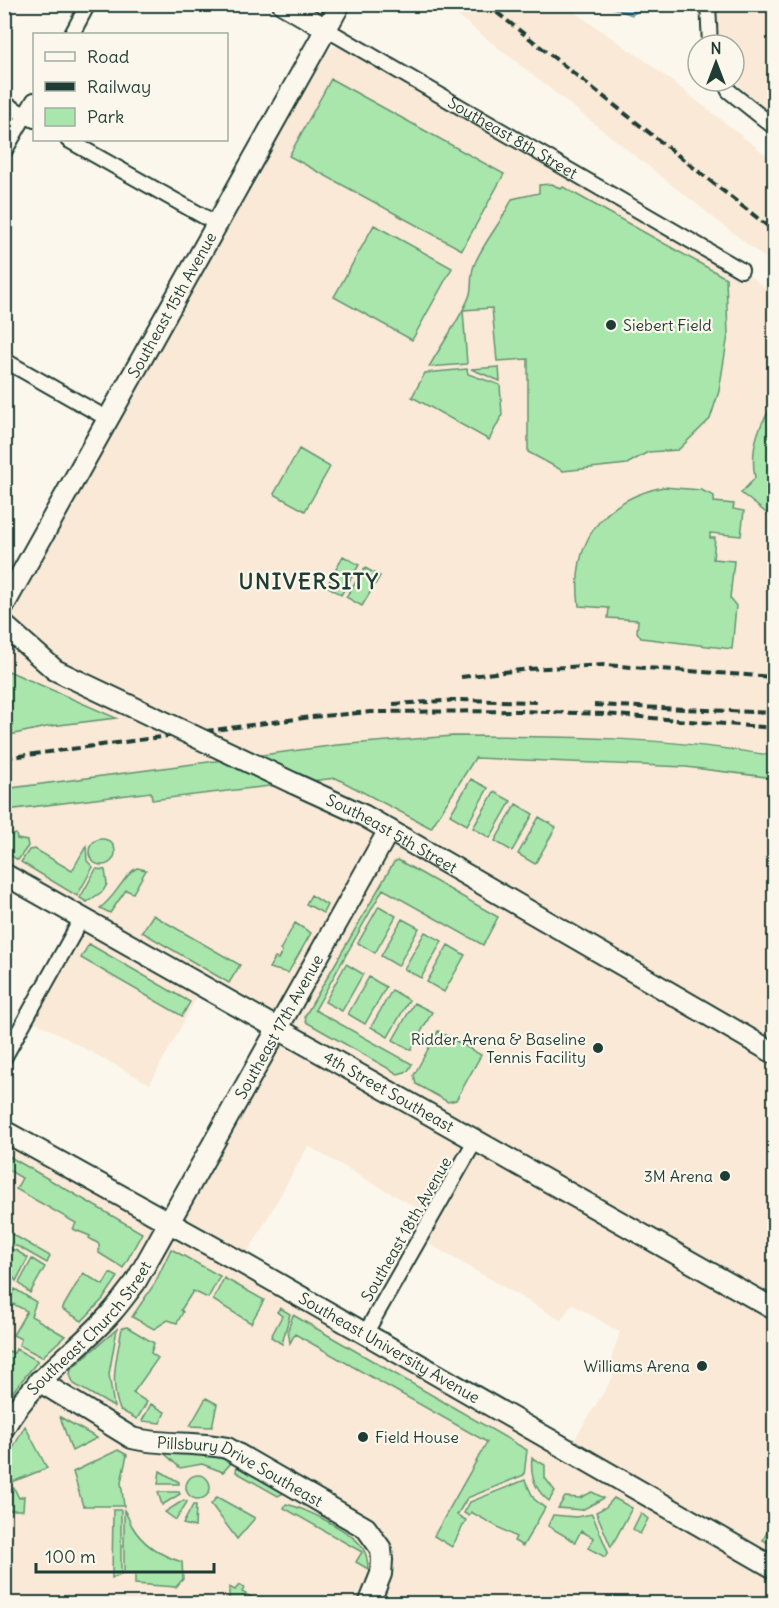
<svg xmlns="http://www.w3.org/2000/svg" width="779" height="1608" font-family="Delius,sans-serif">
	<rect width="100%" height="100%" fill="#fbf7ec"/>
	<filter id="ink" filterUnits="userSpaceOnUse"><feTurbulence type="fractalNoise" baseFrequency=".0167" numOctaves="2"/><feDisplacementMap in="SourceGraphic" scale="12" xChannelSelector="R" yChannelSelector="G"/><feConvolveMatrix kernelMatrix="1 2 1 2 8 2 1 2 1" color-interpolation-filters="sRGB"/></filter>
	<g filter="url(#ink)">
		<path fill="#f9e9d6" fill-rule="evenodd" d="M464,4L564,5L647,62L774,161V265L458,16Z
			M717,5H774V116L733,81L734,45H719Z
			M341,43L741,270L774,294V1603H5V1131L169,1223L279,1027L203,986L150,1084L27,1017L82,919L5,875L4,811L149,781L152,800L336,778L469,736L337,745L5,789V628L259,168L327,51ZM308,1146L431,1216L419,1238L561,1320L572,1304L620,1332L612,1356L613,1377L568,1450L242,1263Z"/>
		<path fill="#a9e6ac" stroke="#649270" stroke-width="1.5" d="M331,79L504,174L462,250L289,156Z
			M552,184L561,189L563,187L726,278L728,335L719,391L710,419L678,450L648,452L627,464L563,471L528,452V359L497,361L492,308L463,310L467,364L429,367C438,350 466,310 470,294C473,283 469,276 475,263C485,240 502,222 512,199L539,193V185Z
			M374,225L452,268L412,340L334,297Z
			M499,367L500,381L471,369Z
			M467,369L468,374L500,385L502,415L489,440L412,397L425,373Z
			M774,404V519L741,493L755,478C750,450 757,426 774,404Z
			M299,449L330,467L305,511L274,494Z
			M663,487L701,490L714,496V502L734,504L733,509L744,511L741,536L710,533V538H715L713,559L734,561L730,598L736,606L732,649L641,638L637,632L638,620L608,618L609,608L579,606C571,543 600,501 663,487Z
			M343,556L359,565L341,595L327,586Z
			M365,568L380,576L362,606L346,597Z
			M4,669L116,718L51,726L5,736Z
			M453,736C564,736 665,737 774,756V778L686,767L475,758L431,828L336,778L152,800L151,792L7,810L10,835L16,834L17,839L27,841L28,846L18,860L5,852L4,789L337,745Z
			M471,779L488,788L467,825L450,815Z
			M494,792L511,801L490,838L473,828Z
			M516,804L533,814L512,851L495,841Z
			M539,817L556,827L535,864L518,854Z
			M89 852a13 13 0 1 1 26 0a13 13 0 1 1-26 0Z
			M86,846L87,861L93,867L77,896L21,862L29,850L35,849L72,871Z
			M398,860L498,917L483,945L383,889L315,1010L412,1064L408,1071L398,1074L306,1022L305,1016L394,862Z
			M137,868L146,870L133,893L126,890L110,913L100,908C117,896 124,874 137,868Z
			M96,869L105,870L107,884L103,891L87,902L80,898Z
			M311,895L327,905L323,913L306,904Z
			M379,906L396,916L375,953L358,943Z
			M153,915L240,965L229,983L142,932Z
			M402,919L419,928L398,966L381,956Z
			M295,923L311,933L288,973L269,968L275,958L278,959L282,952L280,950Z
			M425,932L442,941L421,978L404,969Z
			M89,944L190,1002L182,1016L81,958Z
			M448,945L465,955L444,992L427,982Z
			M346,964L363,974L342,1011L325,1002Z
			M369,977L386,987L365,1024L348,1014Z
			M392,990L409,1000L388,1037L371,1027Z
			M414,1003L432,1012L411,1050L393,1040Z
			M438,1031L481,1055L456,1100L448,1102L416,1084L414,1075Z
			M5,1154L142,1233L123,1268L99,1253V1244L89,1238L90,1236L73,1229L76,1223L16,1189L22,1178L5,1168Z
			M5,1230L50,1256L47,1263L19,1247L5,1243Z
			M5,1247L17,1251L28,1258L16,1281L5,1266Z
			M171,1249L220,1276L208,1298L193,1291L181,1310L183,1312L177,1323L168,1320L154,1329L132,1317L155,1283Z
			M32,1259L45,1267L30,1293L19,1283Z
			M83,1273L103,1285L110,1273L118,1277L103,1299L82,1321L62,1309Z
			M224,1278L264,1300L251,1323L213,1300Z
			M15,1289L36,1302L31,1316L65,1336L42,1357L19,1345L21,1339L13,1335L27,1311L13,1304L5,1319V1308Z
			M280,1308L290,1314L282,1344L271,1337L282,1316L277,1312Z
			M293,1315L527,1450L524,1475L467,1498L457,1515L466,1520L452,1547L434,1536L487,1442L295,1334L290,1343L288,1330Z
			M127,1327L154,1343L151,1353L158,1358L133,1393L147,1402L137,1419L120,1410C109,1382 117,1357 122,1328Z
			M117,1329L109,1374L114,1407L74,1384L70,1375L71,1369Z
			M16,1349L38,1361L10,1395L5,1393V1360L9,1351L14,1353Z
			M206,1398L217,1404L212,1427L190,1426Z
			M151,1404L165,1412L160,1423L142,1421Z
			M60,1417L97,1438L72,1451Z
			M25,1426L47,1468L5,1485V1463Z
			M118,1450L127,1455L121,1482L124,1506H83L73,1472Z
			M164,1453L214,1456L232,1462L223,1472L202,1464L180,1468Z
			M532,1458L545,1465V1478L555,1491L549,1501C535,1490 530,1475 532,1458Z
			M237,1464L286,1492L278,1496L236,1472Z
			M160,1471L179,1482V1484H158Z
			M186 1487a12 12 0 1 1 24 0a12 12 0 1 1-24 0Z
			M525,1480L534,1499L545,1508L523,1546L514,1541L516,1537L471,1512L469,1516L464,1513L470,1502Z
			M14,1488L19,1498L24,1496L23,1510H5V1492Z
			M158,1492H179L180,1494L162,1505Z
			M592,1492L604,1498L582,1510L558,1508L565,1497L580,1498Z
			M217,1497L255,1518L237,1539L211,1504Z
			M614,1498L632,1508L611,1547L596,1512L606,1507Z
			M184,1500L187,1502L176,1520L165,1512Z
			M286,1504C304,1508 352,1531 362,1547C367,1554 368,1561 368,1569L356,1562L362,1552L284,1508Z
			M193,1505H196L195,1527L183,1524Z
			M113,1510H121V1575L112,1578Z
			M124,1510C127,1514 129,1521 132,1526C143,1545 162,1556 182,1562L183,1579L176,1587L135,1584V1574H124Z
			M641,1513L648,1519L640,1534L633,1529Z
			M592,1514L608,1552L605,1557L588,1548L594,1538L581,1531L575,1542L548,1526L553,1515L576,1517Z
			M774,1519V1546L763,1540Z
			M239,1585L244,1588L242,1592L262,1603H229V1587L235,1590Z"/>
		<path fill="#85c8e6" stroke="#5c909f" stroke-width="1.5" d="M606,5H643L642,8L632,15Z"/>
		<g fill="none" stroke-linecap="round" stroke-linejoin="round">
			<defs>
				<g id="street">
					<path d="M708,4L710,45"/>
					<path id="s1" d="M326,29L741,270"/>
					<path d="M72,34L88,4"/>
					<path d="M724,81L729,91L774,127"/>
					<path d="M4,103L34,120"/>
					<path d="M68,140L217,224"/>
					<path d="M4,152L34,100"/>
					<path d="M4,360L108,419"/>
					<path d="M4,1058L82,918"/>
					<path d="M365,1334L475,1141"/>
				</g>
				<g id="secondary">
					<path d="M283,4L326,29"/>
					<path id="s2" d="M4,605L340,4"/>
					<path d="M4,625L55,670L156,718"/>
					<path id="s3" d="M293,783L363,815L774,1053"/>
					<path id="s4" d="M4,874L774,1309"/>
					<path id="s5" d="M4,1131L242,1263L774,1568"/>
					<path id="s6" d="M39,1381L132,1438C163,1446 196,1441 227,1448L366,1528L381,1549L382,1560L381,1574L369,1604"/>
					<path id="s7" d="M4,1428C30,1381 77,1352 112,1312C120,1303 127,1293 135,1283L389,830"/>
				</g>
			</defs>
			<use href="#street" stroke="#1f3d34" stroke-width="18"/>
			<use href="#secondary" stroke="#1f3d34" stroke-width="24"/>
			<use href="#street" stroke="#fbf7ec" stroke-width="14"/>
			<use href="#secondary" stroke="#fbf7ec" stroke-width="20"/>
			<path stroke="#1f3d34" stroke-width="4" stroke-dasharray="9 4.5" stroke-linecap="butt" d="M486,4L774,231
				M461,677L529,669L604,665L774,677
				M393,704L461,700L537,702
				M594,705L774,713
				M4,758L311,717L371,712L524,711L604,714L774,728"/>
			<defs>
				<path id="secondary-bridge" d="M156,718L293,783"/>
			</defs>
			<use href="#secondary-bridge" stroke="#1f3d34" stroke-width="24" stroke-linecap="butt"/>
			<use href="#secondary-bridge" stroke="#fbf7ec" stroke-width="20"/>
		</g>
	</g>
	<g fill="#1f3d34" stroke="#fbf7ec" stroke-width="2">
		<circle cx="611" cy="325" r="6"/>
		<circle cx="598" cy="1048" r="6"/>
		<circle cx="725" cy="1176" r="6"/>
		<circle cx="702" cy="1366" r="6"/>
		<circle cx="363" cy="1437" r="6"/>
	</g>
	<g text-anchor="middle" stroke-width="4.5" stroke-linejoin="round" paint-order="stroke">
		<g font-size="16" fill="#1f3d34" stroke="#fbf7ec">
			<text dy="6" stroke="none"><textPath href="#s1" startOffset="216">Southeast 8th Street</textPath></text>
			<text dy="6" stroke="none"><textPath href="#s2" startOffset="344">Southeast 15th Avenue</textPath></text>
			<text dy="6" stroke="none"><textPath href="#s3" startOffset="111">Southeast 5th Street</textPath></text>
			<text dy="6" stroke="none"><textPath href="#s7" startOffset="490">Southeast 17th Avenue</textPath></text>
			<text dy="6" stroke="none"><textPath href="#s4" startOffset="442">4th Street Southeast</textPath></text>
			<text transform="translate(406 1229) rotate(-60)" y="6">Southeast 18th Avenue</text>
			<text dy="6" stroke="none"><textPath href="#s7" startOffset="132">Southeast Church Street</textPath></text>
			<text dy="6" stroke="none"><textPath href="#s5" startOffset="442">Southeast University Avenue</textPath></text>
			<text dy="6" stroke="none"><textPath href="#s6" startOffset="224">Pillsbury Drive Southeast</textPath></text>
		</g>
		<g font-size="16" fill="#1f3d34" stroke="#fbf7ec" text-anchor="end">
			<text x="623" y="331" text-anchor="start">Siebert Field</text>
			<text x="586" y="1045">Ridder Arena &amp; Baseline<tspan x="586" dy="18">Tennis Facility</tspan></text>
			<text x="713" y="1182">3M Arena</text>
			<text x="690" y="1372">Williams Arena</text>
			<text x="375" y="1443" text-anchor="start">Field House</text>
		</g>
		<g font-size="22" font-weight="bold" letter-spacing="1.5" fill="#1f3d34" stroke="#fbf7ec">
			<text x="309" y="589">UNIVERSITY</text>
		</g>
	</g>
	<rect width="779" height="1608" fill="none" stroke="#fbf7ec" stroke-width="24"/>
	<rect x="12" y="12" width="755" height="1584" fill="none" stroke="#1f3d34" stroke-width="2" filter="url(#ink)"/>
	<rect x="33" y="33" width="195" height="108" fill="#fbf7ec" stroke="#a3ada2" stroke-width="1.5"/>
	<rect x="45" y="52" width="30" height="9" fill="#fbf7ec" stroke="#a3ada2" stroke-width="1.5"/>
	<text x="87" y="63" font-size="18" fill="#1f3d34">Road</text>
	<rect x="45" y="82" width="30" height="9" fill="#1f3d34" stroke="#a3ada2" stroke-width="1.5"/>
	<text x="87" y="93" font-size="18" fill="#1f3d34">Railway</text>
	<rect x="45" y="108" width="30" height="18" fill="#a9e6ac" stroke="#a3ada2" stroke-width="1.5"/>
	<text x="87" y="123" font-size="18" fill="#1f3d34">Park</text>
	<g transform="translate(716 63)"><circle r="28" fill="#fbf7ec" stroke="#a3ada2" stroke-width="1.5"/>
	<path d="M0-4.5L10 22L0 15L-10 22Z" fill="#1f3d34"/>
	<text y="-9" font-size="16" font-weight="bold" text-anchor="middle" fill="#1f3d34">N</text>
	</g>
	<path d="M36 1563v9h178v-9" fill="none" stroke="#1f3d34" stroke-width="3"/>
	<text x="45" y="1563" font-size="18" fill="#1f3d34" stroke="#fbf7ec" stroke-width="4.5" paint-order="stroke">100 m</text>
</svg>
